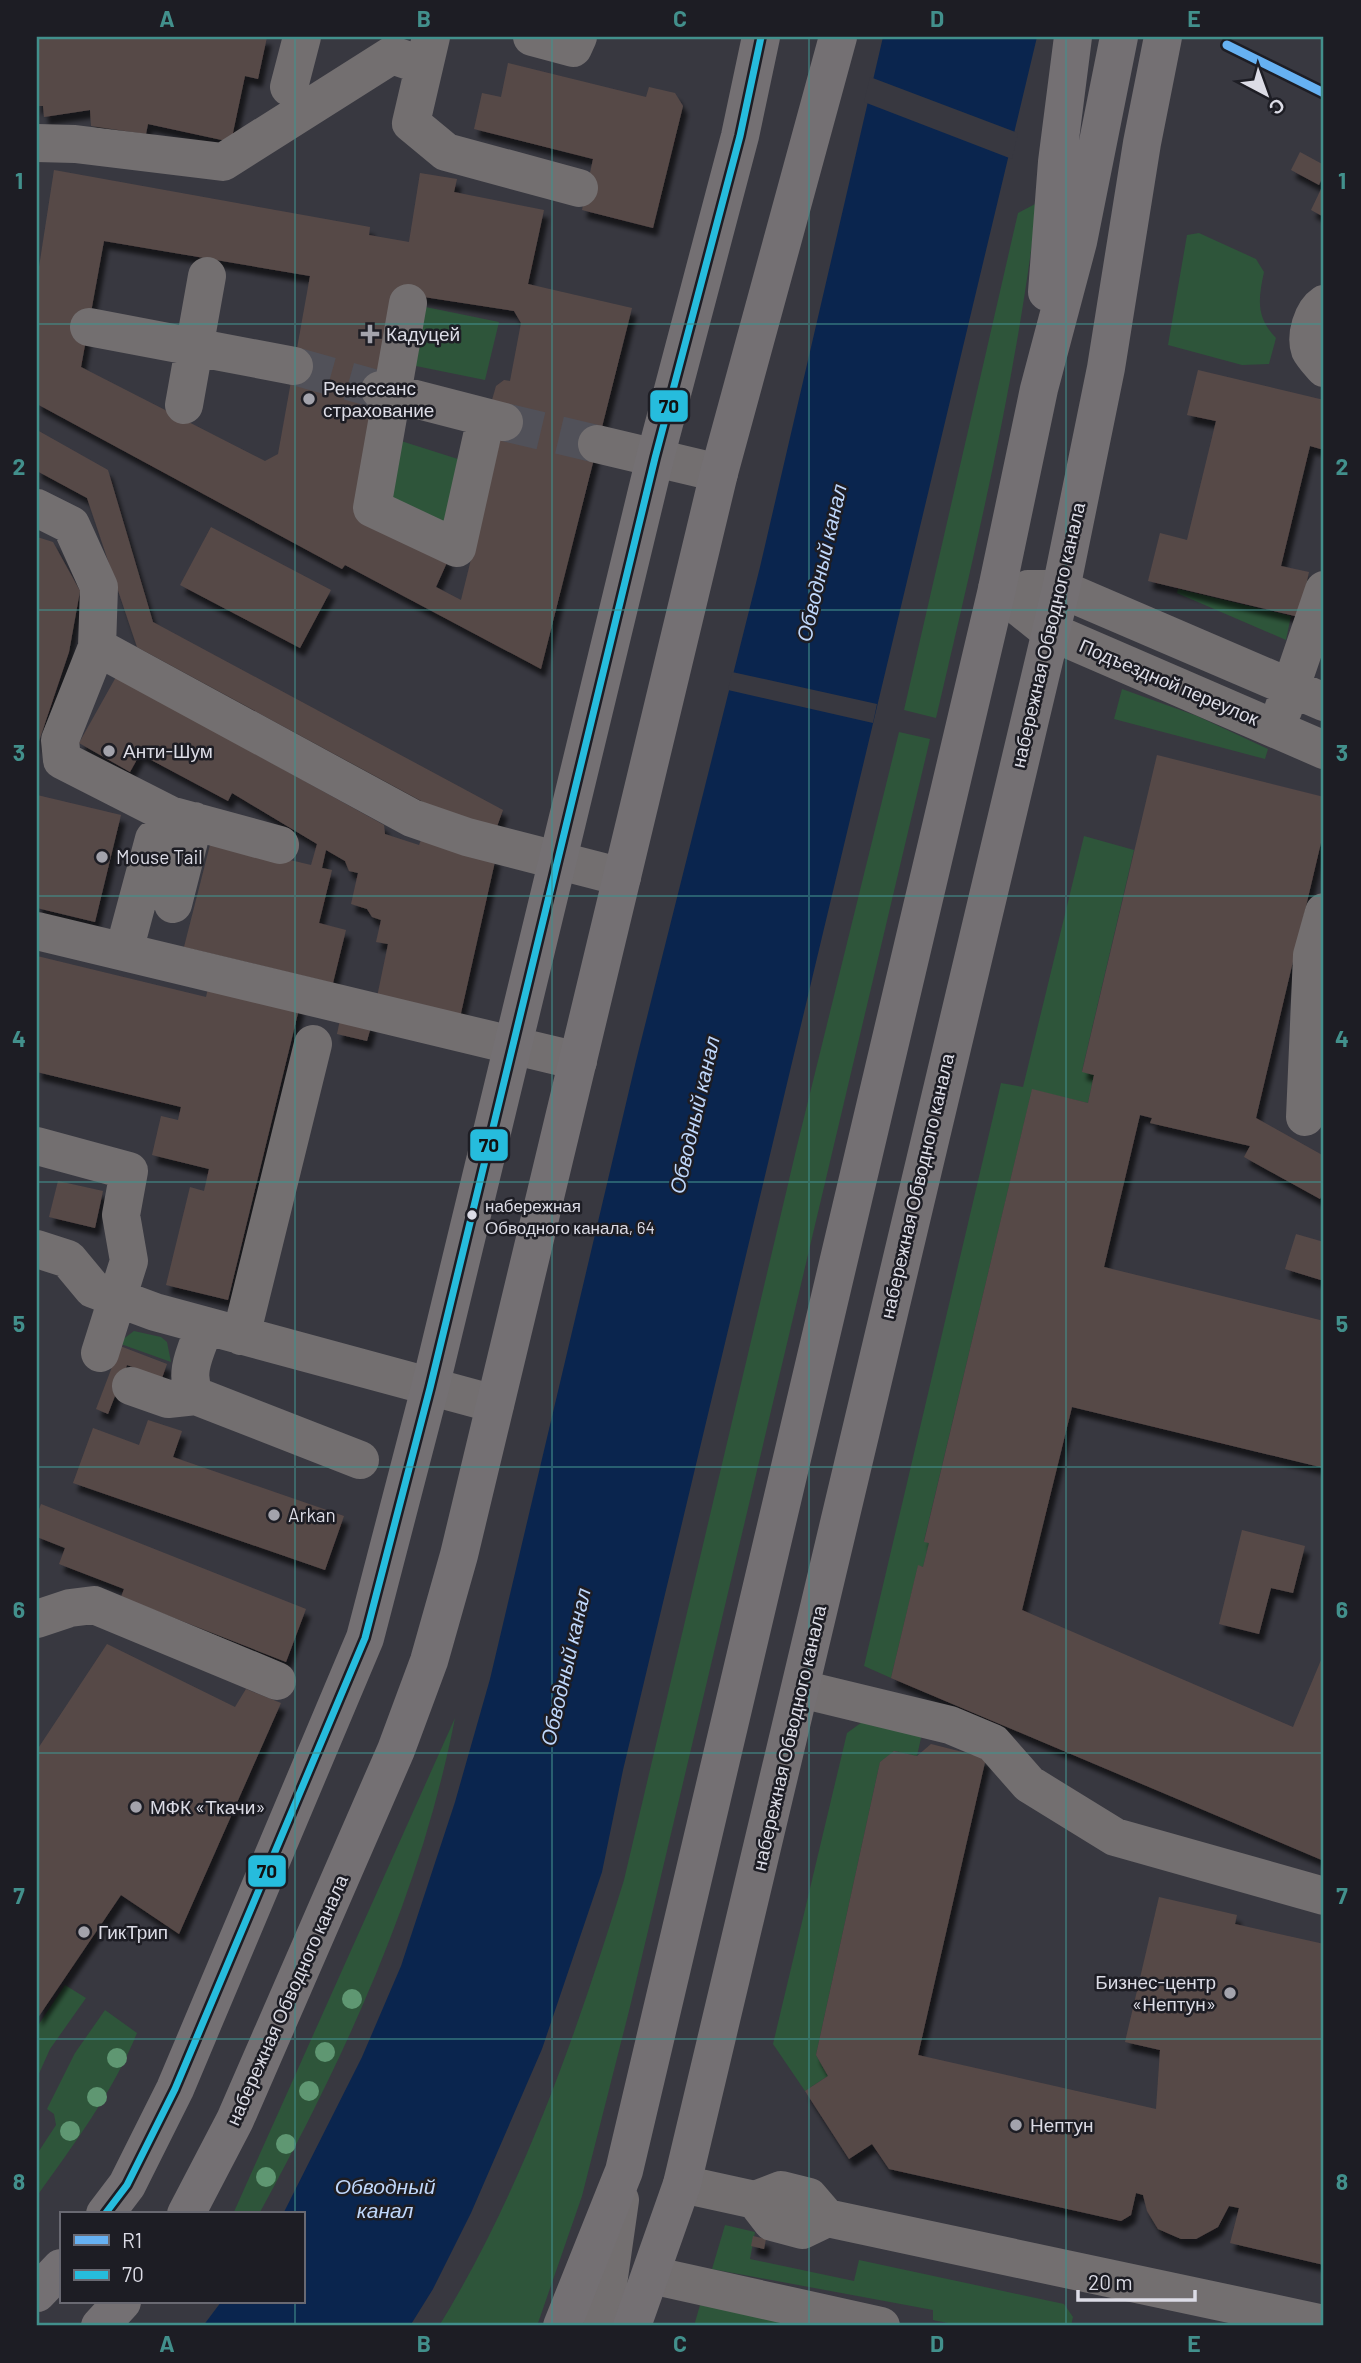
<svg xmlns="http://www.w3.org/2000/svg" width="1361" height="2363" font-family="Barlow,sans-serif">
	<defs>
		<filter id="shadow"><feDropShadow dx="4.5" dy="8" stdDeviation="2" flood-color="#0009"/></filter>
	</defs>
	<rect width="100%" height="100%" fill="#383840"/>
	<path fill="#2e553a" d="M1037,203C1017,377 976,547 936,718L904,710L1018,213Z
		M1199,233L1256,259L1264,272C1258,300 1256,317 1276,338L1269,364L1242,365L1168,345L1187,235Z
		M416,305L499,322L485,380L406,364Z
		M398,440L461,460L446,530L381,498Z
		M1178,589L1291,616L1286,640L1177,593Z
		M1122,689L1197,716L1268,749L1265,759L1114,719Z
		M899,732L930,739L630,2007L582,2196L537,2326H439C523,2189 577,2032 624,1880L797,1146Z
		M1084,836L1134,850L1082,1071L1094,1075L1088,1103L1032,1090L924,1541L929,1543L923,1567L918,1566L891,1678L864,1666L1001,1083L1023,1087Z
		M134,1331L161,1337L167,1342L171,1362L118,1343Z
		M869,1717L923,1729L917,1756L895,1751L880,1762L816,2055L828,2076L805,2091L773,2044L847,1733Z
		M455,1718C421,1893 344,2059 259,2214H233Z
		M65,1985L86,1998L50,2049L37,2078V2027Z
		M105,2010L137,2033C113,2092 74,2144 37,2196V2154L56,2125L54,2114L47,2109L75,2053Z
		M725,2225L755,2232L750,2259L854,2281L859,2260L1064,2304L1073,2317L1071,2326H962L933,2320V2310L712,2269Z
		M700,2305L807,2326H694Z"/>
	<path fill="#0a254e" d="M883,37H1037L623,1770L602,1872L542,2049L471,2213L433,2289L410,2326H203L221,2302H303V2214H283L362,2057L401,1966L455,1802L490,1679L636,1061L760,567Z"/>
	<path fill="#383840" d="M870,77L1018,133L1012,159L864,102Z
		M732,672L877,704L873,723L728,690Z"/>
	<path fill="#574947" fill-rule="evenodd" filter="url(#shadow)" d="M37,37H267L258,79L245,76L231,142L148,124L146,134L91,126L90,110L44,117L43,106H37Z
		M508,63L646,97L649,87L675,93L683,106L653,228L582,210L593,159L474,129L482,93L501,97Z
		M1300,152L1324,165V174L1319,185L1291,170Z
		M54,170L370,227L369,235L409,242L420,173L457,179L454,192L544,210L528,284L632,308L541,669L345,565L342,569L37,404V280ZM104,241L310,276L278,454L265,461L81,367ZM398,293L514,311L521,323L510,381L504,380L496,386L490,407L506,417L461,600L436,587L449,558L358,520Z
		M1324,183V217L1311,210Z
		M1198,370L1324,400V450L1310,446L1281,566L1309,572L1299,617L1148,581L1160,533L1187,540L1216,421L1187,415Z
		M37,430L108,470L153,622L503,810L495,832L460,822L137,647L87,498L37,471Z
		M211,527L331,590L300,648L180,585Z
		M37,537L53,542L80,591L69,652L37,747Z
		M116,677L384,825L385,834L419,845L421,840L496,857L459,1022L376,1002L388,944L376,942L381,920L372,917L367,909L351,904L358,873L349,871L345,861L326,850L322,868L332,870L319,923L346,930L333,983L184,947L211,841L311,865L317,844L232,793L228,801L140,754L130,772L79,743Z
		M1157,755L1324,797V830L1256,1118L1324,1156V1192L1320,1199L1244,1157L1250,1146L1150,1123L1152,1118L1140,1115L1104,1267L1324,1321V1468L1072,1407L1022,1610L1293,1727L1324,1653V1861L891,1678L918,1565L923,1567L929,1543L924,1542L1032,1089L1088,1103L1094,1075L1082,1072Z
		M37,795L121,815L95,922L37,908Z
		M37,956L206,997L209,984L300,1005L228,1300L166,1285L190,1187L204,1191L209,1169L152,1155L161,1116L178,1120L181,1107L37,1072Z
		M341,1015L372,1023L367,1041L337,1034Z
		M58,1181L103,1191L95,1228L49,1217Z
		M1296,1234L1324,1242V1281L1285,1269Z
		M120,1346L167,1364L162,1378L127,1365L108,1414L96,1409Z
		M148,1420L182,1431L173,1457L344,1516L325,1570L73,1483L93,1428L139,1445Z
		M41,1504L306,1609L286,1662L121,1597L124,1589L59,1564L65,1548L37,1537V1515Z
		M1242,1530L1305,1546L1293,1593L1271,1588L1259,1634L1219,1624Z
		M107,1644L235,1707L246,1689L281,1703L179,1934L121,1895L37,2019V1750Z
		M931,1744L986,1758L918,2055L1156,2109L1160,2050L1125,2042L1159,1897L1237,1915L1235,1924L1324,1944V2265L1230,2243L1239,2208L1229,2206L1218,2227L1196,2239H1181L1158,2229L1147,2211L1143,2195L1136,2193L1131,2215L1121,2221L889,2169L872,2144L849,2159L805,2091L828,2076L816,2055L880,1762L894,1751L917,1756Z
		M753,2236L766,2239L764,2249L751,2246Z"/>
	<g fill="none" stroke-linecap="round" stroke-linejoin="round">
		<path stroke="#515159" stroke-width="38" stroke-dasharray="38 19" stroke-linecap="butt" d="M294,366L380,390
			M504,422L597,444"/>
		<path stroke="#736f70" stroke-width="38" d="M431,37L411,123L446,152L579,188
			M532,37L573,48L578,37
			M289,87L302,37
			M37,143L75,144L223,162L392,55L424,66
			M408,303L372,508L457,548L486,418
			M1324,304C1312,312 1305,336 1310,350C1313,356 1320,363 1324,368
			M89,327L294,366
			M380,390L504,422
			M184,405L207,276
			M597,444L719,473
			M37,508L71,525L99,587L97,647L412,818L467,837L622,877
			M997,589L1049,631L1324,750
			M1028,589H1061L1324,702
			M97,647L60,740L62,760L170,815L280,845
			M1283,710L1324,590
			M173,904L194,821
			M37,931L578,1061
			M124,951L154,839
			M1305,1117L1312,955L1324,912
			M37,1146L129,1171L121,1215L129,1261L100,1353
			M37,1249L68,1259L93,1289L155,1312L495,1404
			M205,1326C197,1349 182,1374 196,1396L360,1460
			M241,1336L313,1044
			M131,1386L168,1399L196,1396
			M37,1619L70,1608L94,1605L277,1681
			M801,1689L950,1725L993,1743L1029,1784L1115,1837L1324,1896
			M682,2184L755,2200L781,2190L809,2197L827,2218
			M755,2200L772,2222L802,2230L827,2218L1324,2324
			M651,2275L881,2326
			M602,2326L620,2200"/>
		<path stroke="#747073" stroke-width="38" d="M1047,292L1057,162L1073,37
			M105,2214L127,2185L175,2089L365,1638L430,1388L655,458L740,136L761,37
			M186,2214L235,2120L396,1750L429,1661L459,1555L719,473L838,37
			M37,2293L61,2268
			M100,2326L122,2302
			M562,2326L624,2171L997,589L1039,389L1078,242L1119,37
			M632,2326L682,2184L1061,589L1106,368L1142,143L1163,37"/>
		<path stroke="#6f6e73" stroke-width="5" stroke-dasharray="10 5" stroke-linecap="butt" d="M1227,45L1324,93"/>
		<defs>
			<path id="bus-1" d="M105,2214L127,2185L175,2089L365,1638L430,1388L655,458L740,136L761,37"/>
		</defs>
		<use href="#bus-1" stroke="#1d1d24" stroke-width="12"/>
		<use href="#bus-1" stroke="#26bcdd" stroke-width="7"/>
		<defs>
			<path id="rail-1" d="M1227,45L1324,93"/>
		</defs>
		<use href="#rail-1" stroke="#1d1d24" stroke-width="14"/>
		<use href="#rail-1" stroke="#66b1f2" stroke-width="9"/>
	</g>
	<g fill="#5f9772">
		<circle cx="352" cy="1999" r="10"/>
		<circle cx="325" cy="2052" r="10"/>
		<circle cx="117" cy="2058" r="10"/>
		<circle cx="309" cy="2091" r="10"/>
		<circle cx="97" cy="2097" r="10"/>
		<circle cx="70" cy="2131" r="10"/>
		<circle cx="286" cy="2144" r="10"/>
		<circle cx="266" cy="2177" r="10"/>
	</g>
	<path fill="none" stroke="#42908c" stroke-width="2" stroke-opacity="0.55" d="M295,37V2214M552,37V2326M809,37V2326M1066,37V2326M37,324H1324M37,610H1324M37,896H1324M37,1182H1324M37,1467H1324M37,1753H1324M37,2039H1324M295,2302V2326"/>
	<g fill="#a3a3ac" stroke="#1d1d24" stroke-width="2.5">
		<path d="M366.5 323.5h7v7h7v7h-7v7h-7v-7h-7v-7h7z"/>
		<circle cx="309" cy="399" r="7"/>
		<circle cx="109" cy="751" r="7"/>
		<circle cx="102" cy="857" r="7"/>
		<circle cx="274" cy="1515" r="7"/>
		<circle cx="136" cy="1807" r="7"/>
		<circle cx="84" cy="1932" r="7"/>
		<circle cx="1230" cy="1993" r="7"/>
		<circle cx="1016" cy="2125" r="7"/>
	</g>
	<circle fill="#dcdce6" stroke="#1d1d24" stroke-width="2.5" cx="472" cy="1215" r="6"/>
	<g text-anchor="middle" stroke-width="5" stroke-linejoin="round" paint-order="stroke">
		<g font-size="17" fill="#dcdce6" stroke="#1d1d24" text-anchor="start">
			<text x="485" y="1212">набережная<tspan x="485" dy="22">Обводного канала, 64</tspan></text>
		</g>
		<g font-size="19" fill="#dcdce6" stroke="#1d1d24" text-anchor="start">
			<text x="386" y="341">Кадуцей</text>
			<text x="323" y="395">Ренессанс<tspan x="323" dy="22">страхование</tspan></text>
			<text x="123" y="758">Анти-Шум</text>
			<text x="116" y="864">Mouse Tail</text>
			<text x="288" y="1522">Arkan</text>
			<text x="150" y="1814">МФК «Ткачи»</text>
			<text x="98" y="1939">ГикТрип</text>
			<text x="1216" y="1989" text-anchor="end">Бизнес-центр<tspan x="1216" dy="22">«Нептун»</tspan></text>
			<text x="1030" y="2132">Нептун</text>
		</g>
		<g font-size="19" fill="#dcdce6" stroke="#1d1d24">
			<text transform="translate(1048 635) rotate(-77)" y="7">набережная Обводного канала</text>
			<text transform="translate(1169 682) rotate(23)" y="7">Подъездной переулок</text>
			<text transform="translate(917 1186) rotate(-77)" y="7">набережная Обводного канала</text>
			<text transform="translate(789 1738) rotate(-77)" y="7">набережная Обводного канала</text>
			<text transform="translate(287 2000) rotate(-66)" y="7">набережная Обводного канала</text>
		</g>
		<g font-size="21" font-style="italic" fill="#bfd7fb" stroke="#1d1d24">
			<text transform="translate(822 563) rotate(-77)" y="7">Обводный канал</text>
			<text transform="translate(695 1115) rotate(-77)" y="7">Обводный канал</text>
			<text transform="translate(566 1667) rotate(-77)" y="7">Обводный канал</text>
			<text x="385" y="2194">Обводный<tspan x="385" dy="24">канал</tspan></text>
		</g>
	</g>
	<g stroke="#1d1d24" stroke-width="2.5">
		<rect x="649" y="389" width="40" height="34" rx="7" fill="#26bcdd"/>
		<rect x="469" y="1128" width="40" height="34" rx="7" fill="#26bcdd"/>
		<rect x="247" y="1854" width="40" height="34" rx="7" fill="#26bcdd"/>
	</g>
	<g font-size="19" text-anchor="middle" font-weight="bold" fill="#111">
		<text x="669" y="413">70</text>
		<text x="489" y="1152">70</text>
		<text x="267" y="1878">70</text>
	</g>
	<rect width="1361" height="2363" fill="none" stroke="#1d1d24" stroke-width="77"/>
	<rect x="60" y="2212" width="245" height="91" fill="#1d1d24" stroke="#696972" stroke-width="2"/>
	<rect x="74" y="2235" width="35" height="10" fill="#66b1f2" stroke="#696972" stroke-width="2"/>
	<text x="122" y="2248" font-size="21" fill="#dcdce6">R1</text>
	<rect x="74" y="2270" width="35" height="10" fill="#26bcdd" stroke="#696972" stroke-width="2"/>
	<text x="122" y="2282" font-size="21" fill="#dcdce6">70</text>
	<g transform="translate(1266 94) rotate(139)" stroke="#1d1d24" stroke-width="5" paint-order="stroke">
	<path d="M0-5L12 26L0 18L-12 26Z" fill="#dcdce6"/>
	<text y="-10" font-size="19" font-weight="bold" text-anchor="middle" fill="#dcdce6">С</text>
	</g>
	<path d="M1078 2290v10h117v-10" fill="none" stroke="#dcdce6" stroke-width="3.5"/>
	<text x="1088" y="2290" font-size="21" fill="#dcdce6" stroke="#1d1d24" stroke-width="5" paint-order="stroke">20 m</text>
	<rect x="38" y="38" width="1284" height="2286" fill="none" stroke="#42908c" stroke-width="2.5"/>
	<g font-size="23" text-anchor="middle" font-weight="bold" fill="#42908c">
		<text x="167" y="27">A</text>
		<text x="424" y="27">B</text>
		<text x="680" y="27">C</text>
		<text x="937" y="27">D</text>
		<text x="1194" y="27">E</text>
		<text x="19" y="189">1</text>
		<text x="1342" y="189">1</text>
		<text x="19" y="475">2</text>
		<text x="1342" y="475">2</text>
		<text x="19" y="761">3</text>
		<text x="1342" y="761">3</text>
		<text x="19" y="1047">4</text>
		<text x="1342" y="1047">4</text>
		<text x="19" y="1332">5</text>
		<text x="1342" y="1332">5</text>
		<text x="19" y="1618">6</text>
		<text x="1342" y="1618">6</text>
		<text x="19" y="1904">7</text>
		<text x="1342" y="1904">7</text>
		<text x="19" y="2190">8</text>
		<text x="1342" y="2190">8</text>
		<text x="167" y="2352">A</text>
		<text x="424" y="2352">B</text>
		<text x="680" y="2352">C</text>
		<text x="937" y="2352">D</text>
		<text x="1194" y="2352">E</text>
	</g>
</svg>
